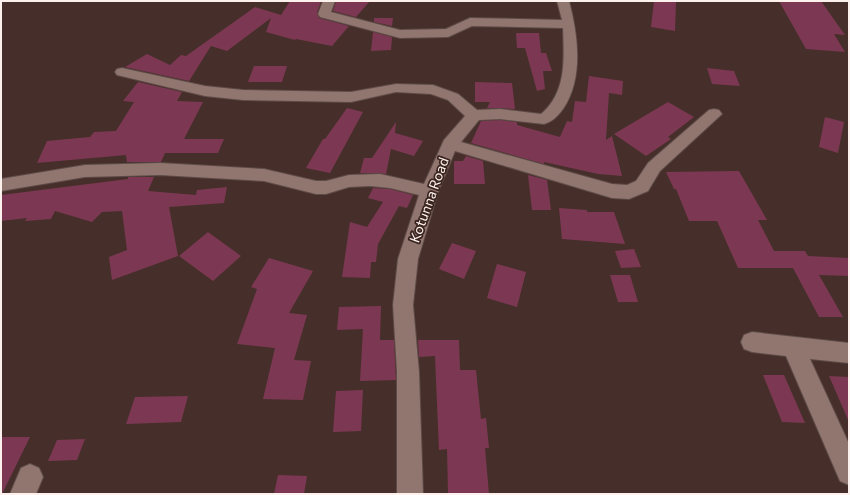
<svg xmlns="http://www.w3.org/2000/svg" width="850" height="495" font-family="Commissioner,sans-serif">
	<rect width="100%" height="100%" fill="#462f2a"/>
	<path fill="#7c3852" d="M290,1H321L317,13L319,18L349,26L332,46L296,39L295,40L266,32L271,18L227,51L211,46L189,81L125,67L147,54L170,65L181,55L186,56L255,7L281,15Z
		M336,1H370L356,17L333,11Z
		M654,1H676L675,31L651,27Z
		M779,1H821L845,35L834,34L845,52L806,49Z
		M374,18H393L392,26L374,22Z
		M373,32L392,37L391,50L371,51Z
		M516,33H539L541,53H546L552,71H543L545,89L537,91L525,48H517Z
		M254,66H287L282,82H248Z
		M707,68L734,71L740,86L712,84Z
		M589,76L623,81L622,95L609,93L606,140L612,136L622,176L598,174L544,162V164L471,143L481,121L500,120L517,122V125L560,137L567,121L572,122L575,101L586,102Z
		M138,82L182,92L177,101L203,102L184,139H224L218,153H165L161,162H127L126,155L37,163L47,141L90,137L94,132L116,131L134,102L123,101Z
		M475,82L512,83L515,109L487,108L490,102H475Z
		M668,102L694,117L668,137L671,139L646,156L614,134Z
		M347,108L363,112L330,173L306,168L323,139H325Z
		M825,117L844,122L838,153L819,147Z
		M396,122L395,133L423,141L414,156L391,149L386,174L360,173L364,158H372Z
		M466,156L483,161L485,184H454V161H463Z
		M739,171L767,220H758L774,251H805L808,256L849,258V276L819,275L843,317H819L793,268H738L717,221H689L676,189H674L666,172Z
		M528,175L547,180L551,210H532Z
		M128,177H154L148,191L196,195L197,190L227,187L224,203L169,207L178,256L112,280L109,257L127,250L122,211L102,212L92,222L55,211L51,219L25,221L27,218L1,221V195L128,179Z
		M373,188L390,189L413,195L407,208L399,206L378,244L376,262H371L370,278L342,277L350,222L367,227L383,202L368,198Z
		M559,208L587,210V212H614L625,244L562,239Z
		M208,232L241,256L213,281L179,256Z
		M452,243L476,251L464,279L439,269Z
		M634,249L641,267L621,268L615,251Z
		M269,258L313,271L289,313L307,315L294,360L311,361L303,400L263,399L275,348L237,344L257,289L251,287Z
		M497,264L526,272L517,307L487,298Z
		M610,275H630L638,302H618Z
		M381,306L380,340H394L396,380L360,381L363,329L337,330L339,307Z
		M418,340H459L460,370H476L481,419L486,418L489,448H485L489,494H448L447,449L439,450L435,356L419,357Z
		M763,375H784L805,423L782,422Z
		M829,376L849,377V422Z
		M363,390L361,431L333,432L336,391Z
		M188,396L181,422L126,424L135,397Z
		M1,437H30L2,494H1Z
		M85,439L77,460L48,461L57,440Z
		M278,475L307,476L304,494H274Z"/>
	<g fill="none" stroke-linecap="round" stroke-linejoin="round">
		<defs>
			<path id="minor" d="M323,1H335L331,12L400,30L446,29L470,18L562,20L557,1H569C578,35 584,78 563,109C558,116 552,122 544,124L500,119L479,120L461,142L612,184L627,185L636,181L648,163L709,110L714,109L719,110L722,114L660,171L648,191L629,199L612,198L455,151L438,192L418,259L413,305L419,372L423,494H397V372L393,305L398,259L419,195L390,188L370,186L349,187L326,194H316L264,181L160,175L85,177L1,191V179L85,165L160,163L264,169L316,181H326L349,175L380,174L424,184L444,140L465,116L448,100L431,94L396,92L351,102L243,100L205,96L117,75L115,72L117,69L122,68L205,86L243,90L351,92L396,84L433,85L458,94L477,110L500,109L541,114C567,92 564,59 563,28L472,26L448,37L400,38L320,17L318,14Z
				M752,332L849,343V363L810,359L849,444V485L840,481L786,356L752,352L744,349L741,342L744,335Z
				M30,464L39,468L43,477L36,494H10L21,468Z"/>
		</defs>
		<use href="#minor" stroke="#5d4b47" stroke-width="2"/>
		<use href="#minor" fill="#91756f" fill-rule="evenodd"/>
	</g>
	<g text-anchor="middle" stroke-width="3.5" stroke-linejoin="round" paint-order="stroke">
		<g font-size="14" fill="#fdf1ee" stroke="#3b2520">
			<text transform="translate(429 200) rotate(-70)" y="5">Kotunna Road</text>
		</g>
	</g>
	<rect width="850" height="495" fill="none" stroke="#fdf1ee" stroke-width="4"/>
</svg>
